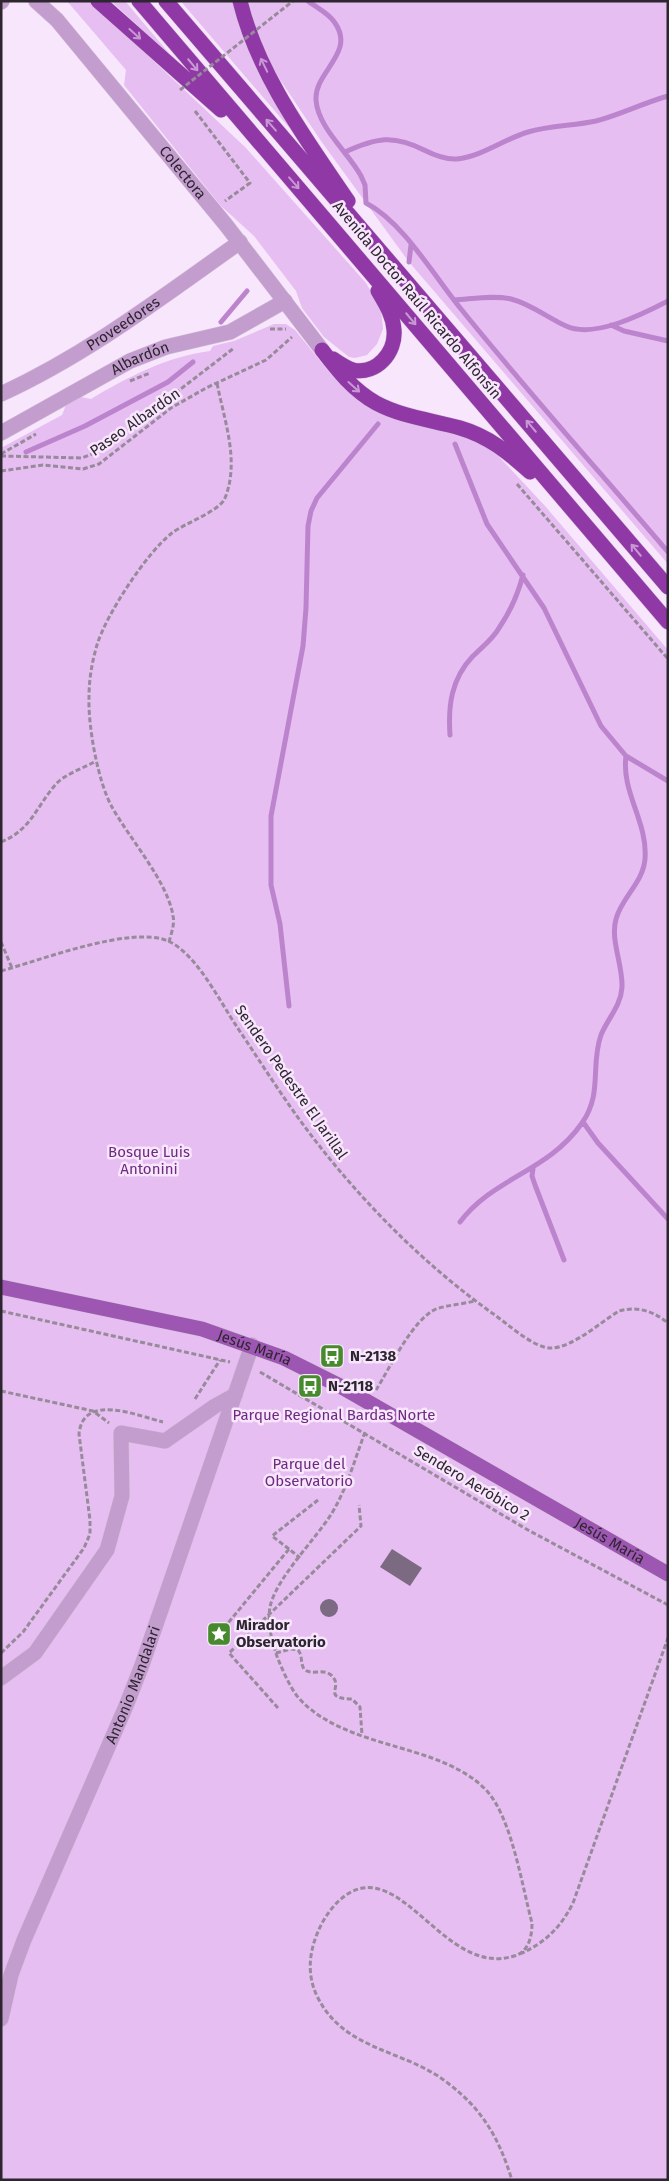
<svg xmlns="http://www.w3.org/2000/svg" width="669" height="2181" font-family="'Fira Sans',sans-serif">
	<rect width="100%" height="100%" fill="#f7e6fc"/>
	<path fill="#e6bef1" d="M67,1H90L246,148L366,283L381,309L383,329L377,344L367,355L355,358L349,357L324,337L302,308L296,291L254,236L220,205L124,85L126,70Z
		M111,1H125L173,58Z
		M181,1H235L299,139L184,5Z
		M244,1H668V564L409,262L321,141L265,57Z
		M274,324H286L295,330L330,373L348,391L466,432L490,447L545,506L668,650V2180H1V448L62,415L66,405L81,397L91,399C126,378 168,356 210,351L213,346L234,341Z"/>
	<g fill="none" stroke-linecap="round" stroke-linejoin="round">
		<path stroke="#bd84ce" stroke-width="5" d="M308,1C317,8 329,13 335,23C356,53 314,72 316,100C318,128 348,152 361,176L365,185L366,203C403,222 434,276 461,309C528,392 599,471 668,552
			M345,152C376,138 393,134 424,150C434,155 446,160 457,159C483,156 504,139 528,132C550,125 573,126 596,121C620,115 643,103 668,96
			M409,262L411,245
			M454,300C472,299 494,295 511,299C531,304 548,318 566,326C594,339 643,314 668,301
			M221,322L247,291
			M611,325L624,331L668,341
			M455,444L487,524L544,608L601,726L626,756L668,781
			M26,452L85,426L168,382L193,362
			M450,735C448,706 451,679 473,656C482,647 493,639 499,628C510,612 518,594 523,575
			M289,1006L280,924L271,885V816L303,646L306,608L308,526L311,511L317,498L378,424
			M583,1122L598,1143L668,1219
			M533,1169L532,1176L535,1185L564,1260
			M460,1222C494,1177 548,1172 582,1123C603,1093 590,1066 601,1035C608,1018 621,1006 622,987C623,965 610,940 616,919C622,897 643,883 645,859C648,822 621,792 626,756"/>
	</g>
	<path fill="#7c6982" d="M392,1549L422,1568L410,1586L380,1567Z
		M320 1608a9 9 0 1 1 18 0a9 9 0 1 1-18 0Z"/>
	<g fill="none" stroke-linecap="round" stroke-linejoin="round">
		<defs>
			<g id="minor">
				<path id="s1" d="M36,1L57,20L226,225L322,350"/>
				<path d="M1,2L2,1"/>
				<path id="s2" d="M1,394C88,354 162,297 240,242"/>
				<path id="s3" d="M1,433L130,361L166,347L230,332L285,301"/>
				<path d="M1,1678L35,1653L107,1550L122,1496L121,1433L165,1441L215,1406L235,1395"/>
				<path id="s4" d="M1,2019L11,1975L24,1940L126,1706L142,1665L252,1345"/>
			</g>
			<g id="major">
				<path id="s5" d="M1,1287L202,1329L284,1358L340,1386L668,1574"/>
			</g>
			<path id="highway" d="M98,1L221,110
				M139,1L668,622
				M166,1L668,587
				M240,1C258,75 306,139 348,201
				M322,350C338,371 353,390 376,403C402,417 432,420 460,428C488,436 509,453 530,472
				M333,359C339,363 346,368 353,370C377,375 396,352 394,330C393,315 385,303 378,291"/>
		</defs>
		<use href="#minor" stroke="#d3c3d7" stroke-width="16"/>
		<use href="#major" stroke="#d3c3d7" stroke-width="16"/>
		<use href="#highway" stroke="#d3c3d7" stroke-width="16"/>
		<path stroke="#978a9a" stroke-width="3" stroke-dasharray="5 2.5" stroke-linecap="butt" d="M195,111L250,183L225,201
			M270,329H286
			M130,381L150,373
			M1,454L36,434
			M1,456L82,458L92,454L113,441L234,348
			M1,471L43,465L83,469L99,464L171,408L206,388L266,360L292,337
			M517,484L668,659
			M1,842C31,830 36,807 56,784C65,774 84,768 96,761
			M1,942L12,968
			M169,942C171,934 175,924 173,916C168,882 129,838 112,807C98,782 88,727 89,697C89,679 92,662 97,645C106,615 147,552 172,533C185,523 220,511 225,498C240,461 224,420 217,383
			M1,971C41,960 132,925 168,941C197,954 220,1002 237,1027C262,1064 286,1103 314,1139C365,1205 425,1265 492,1313C507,1323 534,1349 552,1348C573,1347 601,1322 619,1311C638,1306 653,1311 668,1323
			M1,1311L230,1362
			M260,1372L528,1530L668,1605
			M376,1390C390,1368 412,1320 436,1309C448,1305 463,1304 475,1301
			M1,1391L93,1411L109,1423
			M195,1399L220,1360
			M365,1432C355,1459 347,1488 332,1513C315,1540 280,1574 271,1603C266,1620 272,1643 278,1659C283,1671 289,1685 297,1696C329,1734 388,1742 432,1758C453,1766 472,1775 487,1791C512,1819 522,1886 532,1923C532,1936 529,1952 514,1956C445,1978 402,1857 346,1895C333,1904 323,1919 317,1934C309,1954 307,1975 317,1996C344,2052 406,2049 449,2084C484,2111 499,2139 512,2180
			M289,1549L272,1536L318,1500
			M219,1634L289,1549L300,1558
			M1,1653L23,1632L84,1548L90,1534V1520L79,1434C83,1392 138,1416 163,1422
			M276,1653L291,1649L298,1650C303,1656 300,1663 304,1669C311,1676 323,1668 331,1675C345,1687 320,1698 352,1699L360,1707L362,1735
			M278,1708L229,1653L361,1526L359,1505
			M520,1954C545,1943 561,1927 573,1903L668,1638"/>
		<use href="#minor" stroke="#c49dcf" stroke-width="15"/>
		<use href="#major" stroke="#9d56b2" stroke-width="15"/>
		<use href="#highway" stroke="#8f38a6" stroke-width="15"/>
		<path stroke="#978a9a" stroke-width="3" stroke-dasharray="5 2.5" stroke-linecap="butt" d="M180,90L293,1"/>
	</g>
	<defs><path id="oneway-shaft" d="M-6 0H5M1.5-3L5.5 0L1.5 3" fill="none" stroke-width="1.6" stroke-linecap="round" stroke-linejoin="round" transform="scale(1.25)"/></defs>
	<g stroke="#c898d5">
		<use href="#oneway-shaft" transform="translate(135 34) rotate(42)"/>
		<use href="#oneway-shaft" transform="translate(193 65) rotate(50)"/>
		<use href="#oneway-shaft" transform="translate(264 65) rotate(-116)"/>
		<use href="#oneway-shaft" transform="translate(271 125) rotate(-131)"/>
		<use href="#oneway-shaft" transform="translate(294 183) rotate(49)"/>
		<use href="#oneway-shaft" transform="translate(411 319) rotate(50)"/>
		<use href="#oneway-shaft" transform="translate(354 387) rotate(42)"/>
		<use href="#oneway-shaft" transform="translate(531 426) rotate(-130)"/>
		<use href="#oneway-shaft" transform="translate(636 550) rotate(-130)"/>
	</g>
	<defs>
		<symbol id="bus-square" viewBox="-11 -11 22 22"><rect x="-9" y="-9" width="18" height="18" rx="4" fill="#478a2d" stroke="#f7e6fc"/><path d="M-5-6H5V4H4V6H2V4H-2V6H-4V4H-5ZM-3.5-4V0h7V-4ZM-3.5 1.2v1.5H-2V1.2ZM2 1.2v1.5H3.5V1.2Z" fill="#fff"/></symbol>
		<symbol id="sight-square" viewBox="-11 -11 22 22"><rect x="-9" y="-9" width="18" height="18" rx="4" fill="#478a2d" stroke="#f7e6fc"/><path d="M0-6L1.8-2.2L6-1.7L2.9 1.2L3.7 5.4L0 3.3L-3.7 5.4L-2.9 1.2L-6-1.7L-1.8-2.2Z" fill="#fff"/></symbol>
	</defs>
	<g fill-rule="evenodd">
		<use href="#bus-square" x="318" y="1342" width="28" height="28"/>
		<use href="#bus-square" x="296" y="1372" width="28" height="28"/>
		<use href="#sight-square" x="205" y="1620" width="28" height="28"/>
	</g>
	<g text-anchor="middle" stroke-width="5" stroke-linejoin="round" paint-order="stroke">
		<g font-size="15" fill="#2d252f" stroke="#f7e6fc">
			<text dy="5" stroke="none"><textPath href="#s1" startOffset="226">Colectora</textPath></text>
			<text transform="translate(417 300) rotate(50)" y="5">Avenida Doctor Raúl Ricardo Alfonsín</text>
			<text dy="5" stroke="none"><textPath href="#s2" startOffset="141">Proveedores</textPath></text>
			<text dy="5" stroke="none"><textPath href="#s3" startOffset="158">Albardón</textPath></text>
			<text transform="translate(135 422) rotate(-35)" y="5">Paseo Albardón</text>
			<text transform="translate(291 1082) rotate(55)" y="5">Sendero Pedestre El Jarillal</text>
			<text dy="5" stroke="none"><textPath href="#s5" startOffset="261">Jesús María</textPath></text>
			<text transform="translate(472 1483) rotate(31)" y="5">Sendero Aeróbico 2</text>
			<text dy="5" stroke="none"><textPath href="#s5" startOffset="666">Jesús María</textPath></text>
			<text dy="5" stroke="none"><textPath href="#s4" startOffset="360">Antonio Mandalari</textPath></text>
		</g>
		<g font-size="15" fill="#6e2981" stroke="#f7e6fc">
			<text x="149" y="1157">Bosque Luis<tspan x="149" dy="17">Antonini</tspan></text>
			<text x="334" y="1420">Parque Regional Bardas Norte</text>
			<text x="309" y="1469">Parque del<tspan x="309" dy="17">Observatorio</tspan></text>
		</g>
		<g font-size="15" font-weight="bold" fill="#2d252f" stroke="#f7e6fc" text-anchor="start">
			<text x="350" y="1361">N-2138</text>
			<text x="328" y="1391">N-2118</text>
			<text x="236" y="1630">Mirador<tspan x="236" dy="17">Observatorio</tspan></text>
		</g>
	</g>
	<rect width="669" height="2181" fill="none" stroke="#2d252f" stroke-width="5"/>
</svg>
